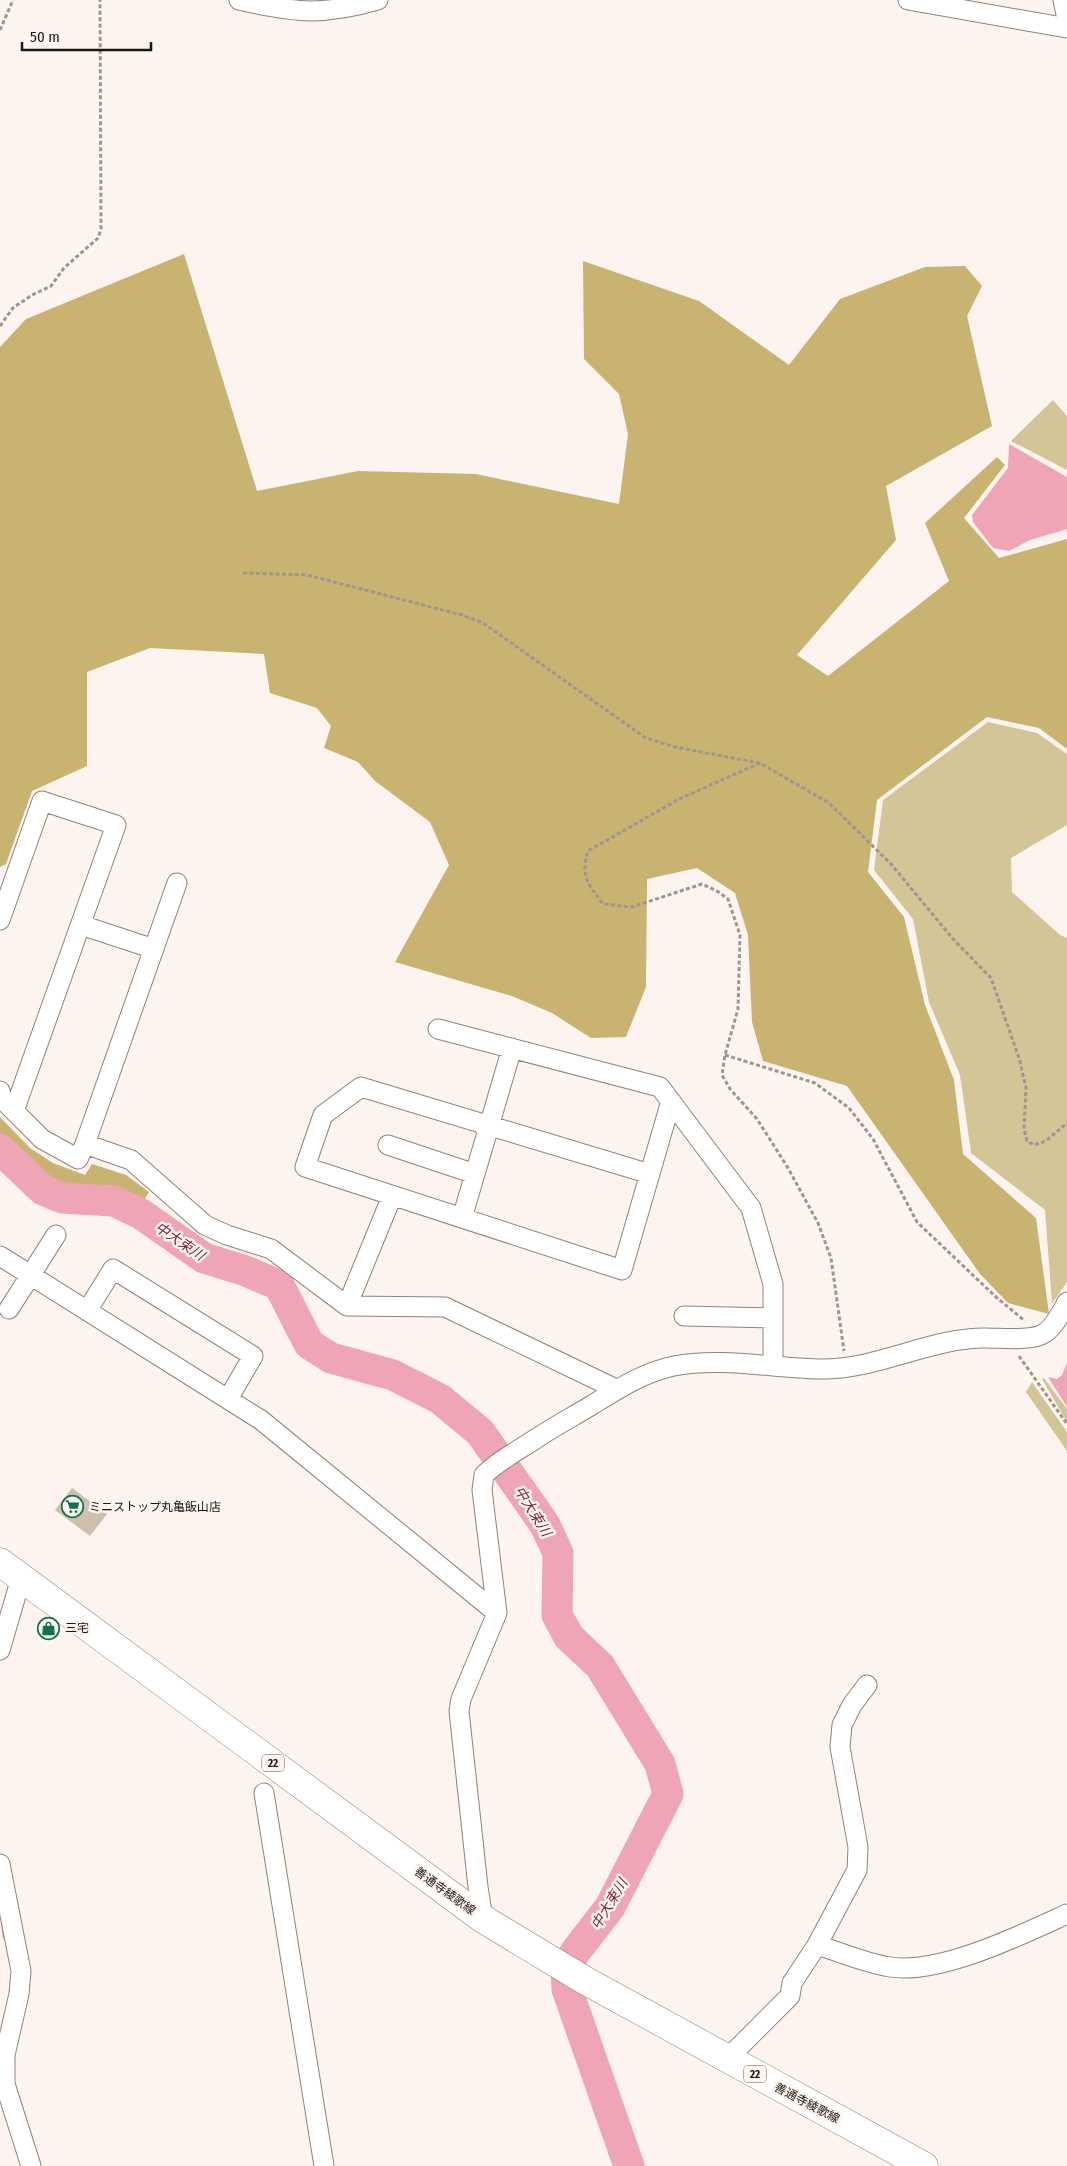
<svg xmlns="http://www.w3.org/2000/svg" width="1067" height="2166" font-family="'Fira Sans Condensed','Noto Sans JP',sans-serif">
	<rect width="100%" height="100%" fill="#fdf3ef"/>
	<path fill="#d3c596" d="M1053,400L1067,416V470L1011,441Z
		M988,722L1037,733L1067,754V825L1011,858L1012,892L1060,935L1067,938V1282L1052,1304L1045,1210L971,1153L960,1075L929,1002L913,919L874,870L883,800Z
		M1044,1378L1067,1409V1422L1042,1379Z
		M1032,1382L1067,1432V1451L1026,1392Z"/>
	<path fill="#c8b371" d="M184,254L257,491L358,471L476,474L619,504L628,434L619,394L584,359L583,261L699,301L789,365L840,299L925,267L965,266L982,286L967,316L992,426L886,486L896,540L797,655L828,676L949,581L925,523L997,457L1005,465L964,518L999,558L1067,539V749L1039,728L987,717L877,800L868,872L904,917L925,1005L954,1080L963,1154L1036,1218L1049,1314L1008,1303L980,1274L847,1086L763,1061L752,1022L748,935L735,893L697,868L647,879L646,987L626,1037L591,1038L552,1013L512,996L395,962L449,865L430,822L375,781L358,762L324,748L331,726L317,708L270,693L264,654L150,648L87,672V766L32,791L6,864L0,867V347L26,319Z
		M0,1117L30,1148L53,1163L85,1175L92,1164L126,1175L149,1192L144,1200L121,1192L61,1186L38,1173L0,1136Z"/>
	<path fill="#efa5b4" d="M1009,444L1067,477V529L1030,540L1009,551L993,548L973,522L972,515L1008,468Z
		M1067,1363V1407L1048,1377L1057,1379L1062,1375Z"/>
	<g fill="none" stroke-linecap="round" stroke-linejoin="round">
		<path stroke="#efa5b4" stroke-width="5" d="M3,1918L5,1937"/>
		<path stroke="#efa5b4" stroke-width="31" d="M0,1149L43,1190L62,1198L114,1201L141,1214L204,1258L243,1270L279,1285L309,1344L331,1358L393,1375L440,1399L480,1432L545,1525L558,1553L557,1615L569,1637L600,1666L660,1764L668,1794L610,1907L576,1951L566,1968L567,1989L629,2166"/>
	</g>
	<path fill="#cfc0ae" d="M72,1488L107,1514L90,1536L55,1510Z"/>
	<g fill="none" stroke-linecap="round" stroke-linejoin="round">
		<defs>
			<path id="street" d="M239,0C295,13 323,16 378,0
				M908,0L1067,28
				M1063,0L1067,19
				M0,920L42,801L116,825L14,1111
				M81,925L154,949
				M438,1029L660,1087L751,1208L773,1284V1365
				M0,1091L2,1099L42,1139L78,1159L85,1144L177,883
				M85,1144L131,1160L205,1225L227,1235L271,1249L347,1306L445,1307L616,1389
				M388,1145L475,1174
				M650,1174L361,1087L323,1115L305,1167L622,1270L671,1101
				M462,1218L512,1048
				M0,1256L261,1420L497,1613
				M347,1306L392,1196
				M9,1309L56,1235
				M87,1311L113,1269L253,1356L228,1399
				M684,1316L772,1318
				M0,1650L21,1578
				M264,1793L324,2166
				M0,1864L21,1971L19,1994L5,2055V2084L31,2166
				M483,1919L478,1887L459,1711L461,1699L497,1613L482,1490L484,1475C499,1460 519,1450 537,1438C555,1426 574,1416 592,1405C618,1389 644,1372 674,1366C721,1357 771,1368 818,1369C875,1371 928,1338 985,1338C1001,1338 1026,1341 1041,1335C1053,1330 1061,1313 1067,1302
				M817,1945C840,1952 865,1963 890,1967C939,1975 1021,1935 1067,1914
				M727,2059L790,1996L792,1983L817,1945L857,1870L858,1847L840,1747L842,1725L852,1705L867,1685"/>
			<path id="primary" d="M0,1562L483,1919L586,1981L924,2166"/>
		</defs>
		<use href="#street" stroke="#958176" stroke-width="21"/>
		<use href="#primary" stroke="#958176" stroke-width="29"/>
		<path stroke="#9f9591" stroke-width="3" stroke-dasharray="4 2.5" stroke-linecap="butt" d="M0,30L13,0
			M0,326L13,308L32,295L51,286L64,268L98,238L101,229L100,0
			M243,573L307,575L462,615L483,623L646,738L675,747L760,763L829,803L891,864L953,939L991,978L1019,1058L1026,1088L1024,1129L1027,1141L1034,1145L1046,1141L1067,1123
			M760,763L679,799L588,851C580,875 588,885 603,904L632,907L702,884L717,891L728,899L740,935L738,1009L725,1055L722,1075L730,1089L757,1119L788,1168L818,1223L831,1258L844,1351
			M725,1055L815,1083L849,1108L873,1139L917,1222L996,1297L1025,1321
			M1019,1356L1067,1424"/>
		<use href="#street" stroke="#fff" stroke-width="19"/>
		<use href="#primary" stroke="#fff" stroke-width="28"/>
	</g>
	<defs>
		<symbol id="supermarket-ring" viewBox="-11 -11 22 22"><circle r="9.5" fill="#fdf3ef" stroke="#11744a" stroke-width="1.5"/><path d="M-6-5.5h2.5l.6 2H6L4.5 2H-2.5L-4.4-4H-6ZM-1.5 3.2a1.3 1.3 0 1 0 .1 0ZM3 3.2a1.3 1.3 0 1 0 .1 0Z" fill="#11744a"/></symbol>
		<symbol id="shop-ring" viewBox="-11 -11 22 22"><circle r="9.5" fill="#fdf3ef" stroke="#11744a" stroke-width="1.5"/><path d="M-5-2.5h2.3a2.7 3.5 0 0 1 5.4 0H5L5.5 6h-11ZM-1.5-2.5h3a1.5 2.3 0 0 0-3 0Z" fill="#11744a"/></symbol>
	</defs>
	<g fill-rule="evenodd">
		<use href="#supermarket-ring" x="60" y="1494" width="25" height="25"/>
		<use href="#shop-ring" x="36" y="1616" width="25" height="25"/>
	</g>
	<g text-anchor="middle" stroke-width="5" stroke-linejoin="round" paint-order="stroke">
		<g fill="#fdf3ef" stroke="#605854" stroke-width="1">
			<rect x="262" y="1754.5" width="22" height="17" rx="4"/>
			<rect x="744" y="2065.5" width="22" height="17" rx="4"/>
		</g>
		<g font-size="11" font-weight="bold" fill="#1d1511">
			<text x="273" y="1767">22</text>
			<text x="755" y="2078">22</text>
		</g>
		<g font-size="12" fill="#1d1511" stroke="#fdf3ef" text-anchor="start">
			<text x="89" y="1511">ミニストップ丸亀飯山店</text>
			<text x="65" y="1632">三宅</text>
		</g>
		<g font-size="12" fill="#1d1511" stroke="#fdf3ef">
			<text transform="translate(445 1891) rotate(36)" y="4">善通寺綾歌線</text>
			<text transform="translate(807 2103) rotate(28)" y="4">善通寺綾歌線</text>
		</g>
		<g font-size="14" font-style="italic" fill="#7b2640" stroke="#fdf3ef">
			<text transform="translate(180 1241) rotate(34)" y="5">中大束川</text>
			<text transform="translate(533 1511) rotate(58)" y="5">中大束川</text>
			<text transform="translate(609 1904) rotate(-59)" y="5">中大束川</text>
		</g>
	</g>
	<path d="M22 42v8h129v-8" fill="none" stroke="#1d1511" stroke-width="2.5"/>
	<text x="30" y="42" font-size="15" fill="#1d1511" stroke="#fdf3ef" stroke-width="4" paint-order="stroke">50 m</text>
</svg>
